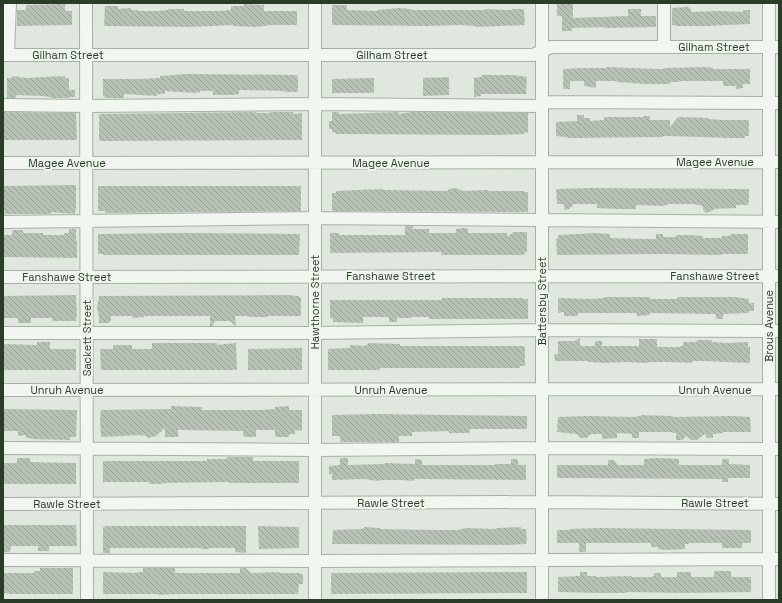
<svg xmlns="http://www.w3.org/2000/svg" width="782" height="603" font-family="'Space Grotesk',sans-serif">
	<defs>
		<pattern id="building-back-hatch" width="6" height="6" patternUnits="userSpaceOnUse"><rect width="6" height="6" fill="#b7c4b5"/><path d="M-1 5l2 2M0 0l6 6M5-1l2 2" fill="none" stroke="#95a193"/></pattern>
	</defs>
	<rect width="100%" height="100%" fill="#dfe7de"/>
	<path fill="url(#building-back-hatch)" d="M557,3H573V18L628,16V9H641V16H656V27L606,28L603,27L572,28V31H562V16H557Z
		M65,4V11H72V25L17,26V10H26V5Z
		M244,4L264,5V11H297V25H271L255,27L233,26V25L191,27L104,26L105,6H118V9L131,8V10H137V11H157L168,10V9H184V11H218L231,10V6H244Z
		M332,5H347V10L377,11V10L399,8L411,9V10H485V9L505,10H512V9H523L524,10L525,25L476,27V26L459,25L426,26L332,25Z
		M687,6L691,9V12L719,11L743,12V10H750V24L707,26H675V25H672V8L685,7Z
		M607,67L656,69H664V68L706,67L713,68V69H750V84H743V88L736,89V86H723V81H679V82H670V84H646L617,82V81H596V88L584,86V81H570V89H563V69L582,68H607Z
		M187,74L296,75L298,76V91L297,92H285V91L239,90V94L232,95H213V91H200V92L194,93L165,91V94H157V96L124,94V98H105L103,96V79H138L160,78V76Z
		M482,75H513L527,77L526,94H481V96L474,97V78L481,77Z
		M12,76L26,78L65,76V78H69V90H75V97H70V98H50V97L42,96L16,95V98H7V78H12Z
		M449,77V95L423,96V78Z
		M374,78V93H332V79Z
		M3,112L76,113L77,140H3Z
		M256,112V113H270V112H293V114L302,113V140L99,141V115L101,114Z
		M332,112H339V114L399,112V114L412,112L528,113V132L524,133V134L501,135L336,134V133L332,132V129H329V121H332Z
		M577,115H584V118H590V121L604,120V117H643V116H650V120H670V127L678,117L709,118V119L722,120H749V136H745V138H730L669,136H663V137L571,138L556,136V122L577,121Z
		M76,185V210H75V214L52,212L50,214H4L5,210H3V186Z
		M98,186H301V211L105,213V211H98Z
		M456,188L462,191L488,190V191H524V192H528V212L332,211V193H336V191L381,189L384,190L447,191L449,189Z
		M591,188L745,189H749V201L748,205H736V208L714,209L712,211L706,213L703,210V206L694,204H669L663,206L636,205V209H617L597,208V204H574L569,209L564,210V204H557L556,189Z
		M405,226H413V229H429V233H456V229L464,228L468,229V233H507V237L514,232H526L527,233V251L523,255H441V252L330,253V233H339V235H405Z
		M69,229H76V241H77V258L3,257V235H12L13,230H23V233H43V235H64V233H69Z
		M183,233L300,234L299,255H103V254H98V234Z
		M596,233L610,234V238L643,239H656V234H663V237H676V235H689L703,236V238H722V236H729L731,234H748V254H722V255H717L662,254L557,255L556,239H558V235Z
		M76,295L77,317H76V321H52V318H31V323H18V318H3V296Z
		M289,295L299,296V297L301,298V316H268L266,317H249V316H235L236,326L230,321H215L212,326H210V316H144V317L132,318V316H111V320L109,323H99V316L97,308L99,296Z
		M604,297H650V299H677V297H735L749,299V303H754V311H749V313L723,314V319H716V314L650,313V315L637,316V313H578V316H564V312L558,313V298L591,299L604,298Z
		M442,298H523V299H528V319H429V317H411V318H397V322H389V317H363V323L333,322V319L330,318V300H442Z
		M580,338V346H595V341H602V346H639V339H657V347H680V346H683V342H697V340H712V342L727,343L748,342V347H750V363L705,361H692V363L668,362H648V363L624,362L605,363L588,362V361H555L554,354H558V341H575Z
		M37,342H50V349H76V370H3V344L37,345Z
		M152,343H217V345L236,343L237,370H101L100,349H113V345H132V349H152Z
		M369,343L400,344V346H525V366H520V368H380V370H328V349L350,348V345L365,346Z
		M302,348V370H248V349Z
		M171,406L202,407V410H262L275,409V407L289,406V410H302V431L295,430V434H290L288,437H275V430H256V437H245L243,435V431L178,430V437H165V428L156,436L148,438L146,436L140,435L101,437L100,420L101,410L171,409Z
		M3,409L77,410L76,437H70V440L31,439V438H26V435L18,436V431H3Z
		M375,414L525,416H527V429H470V433H449V431L412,432V436H399V442H340V436H332V415Z
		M641,415L673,416V417L732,416L750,417L751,432H723V433L713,434V438H707L705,434L697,440H692L686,436L682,440H676V433H673L672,432H639V438H632V434L617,433V438L602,439V434H591L587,438H581L577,434L557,432L558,417L589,416L633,417L641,416Z
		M227,457H253V461H299V483H231L227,482L162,483V484H149V482H103V461H207V459H227Z
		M17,458H30V462L76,463V484H3V463H17Z
		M340,458H348V465L385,464V463L415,464V459L422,460V465H495V464H511V459H518V465H526V480L414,479V481L401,480H381L377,481L365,479L332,480V474H329V466L340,465Z
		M658,458L679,459V465H722V459H729V464L750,465V478H728V482H722V479L557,478V465H608V460H614L618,465H644V459Z
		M3,525H76L77,546H49V551H38V546H11V549L9,552H3Z
		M108,526H246V553L235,552V548H209V549H201V548H110V553H103V527Z
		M258,526L299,527V548L259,549Z
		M364,527L380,528V529L437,530H457L466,528L496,529V528L521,527V529H526L527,542H526V544L510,545L332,544L333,530L361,529L364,528Z
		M599,528L751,530V543H742V548H722V543H689V544H685V549L665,550L658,549V547H651V543H586V552H579V543H557V530H570V529Z
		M40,568H73V594H11L3,593V573H34V571H40Z
		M143,568H175V573H240V568H246L250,572L252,573L279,572V573H300V574H303V584H299L298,594H175L158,595L157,594H103V572L137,573V572H143Z
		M714,571H731V577H751V592L684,593L627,592V593H600L558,592V577L580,576V572H587V576H596V577L630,576L632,577H652V576H654V573H661V577H677V572H691V577H714Z
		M512,572H527V593L331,594V573Z"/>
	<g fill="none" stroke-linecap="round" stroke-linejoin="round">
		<defs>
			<path id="minor" d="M86,3L87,600
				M315,3V600
				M542,3V600
				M769,3V600
				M664,47V3
				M3,55H533L551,47H779
				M8,55L10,3
				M542,102L779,103
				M3,105L87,106L315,104L542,106
				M3,163L779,162
				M3,222L315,218L779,222
				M3,277L779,276
				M3,333H315L542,330L779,331
				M3,390L779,389
				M3,448L315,450L542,448L779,449
				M3,504L542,502L779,504
				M3,560L315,561L779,559"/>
		</defs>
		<use href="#minor" stroke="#a5b1a3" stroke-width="14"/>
		<use href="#minor" stroke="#f1f6f0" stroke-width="12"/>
	</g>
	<g text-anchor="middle" stroke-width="4" stroke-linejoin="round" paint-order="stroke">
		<g font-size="11" fill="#2a3e27" stroke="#eef5ed">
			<text x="714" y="51">Gilham Street</text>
			<text x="68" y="59">Gilham Street</text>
			<text x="392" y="59">Gilham Street</text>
			<text x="715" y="166">Magee Avenue</text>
			<text x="67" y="167">Magee Avenue</text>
			<text x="391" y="167">Magee Avenue</text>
			<text x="391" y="280">Fanshawe Street</text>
			<text x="715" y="280">Fanshawe Street</text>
			<text x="67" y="281">Fanshawe Street</text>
			<text transform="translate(542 301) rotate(-90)" y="4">Battersby Street</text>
			<text transform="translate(315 302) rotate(-90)" y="4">Hawthorne Street</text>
			<text transform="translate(769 326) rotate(-90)" y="4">Brous Avenue</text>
			<text transform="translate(87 338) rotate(-90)" y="4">Sackett Street</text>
			<text x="67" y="394">Unruh Avenue</text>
			<text x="391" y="394">Unruh Avenue</text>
			<text x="715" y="394">Unruh Avenue</text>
			<text x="391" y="507">Rawle Street</text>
			<text x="715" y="507">Rawle Street</text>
			<text x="67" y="508">Rawle Street</text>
		</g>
	</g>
	<rect width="782" height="603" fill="none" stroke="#2a3e27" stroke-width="8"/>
</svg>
